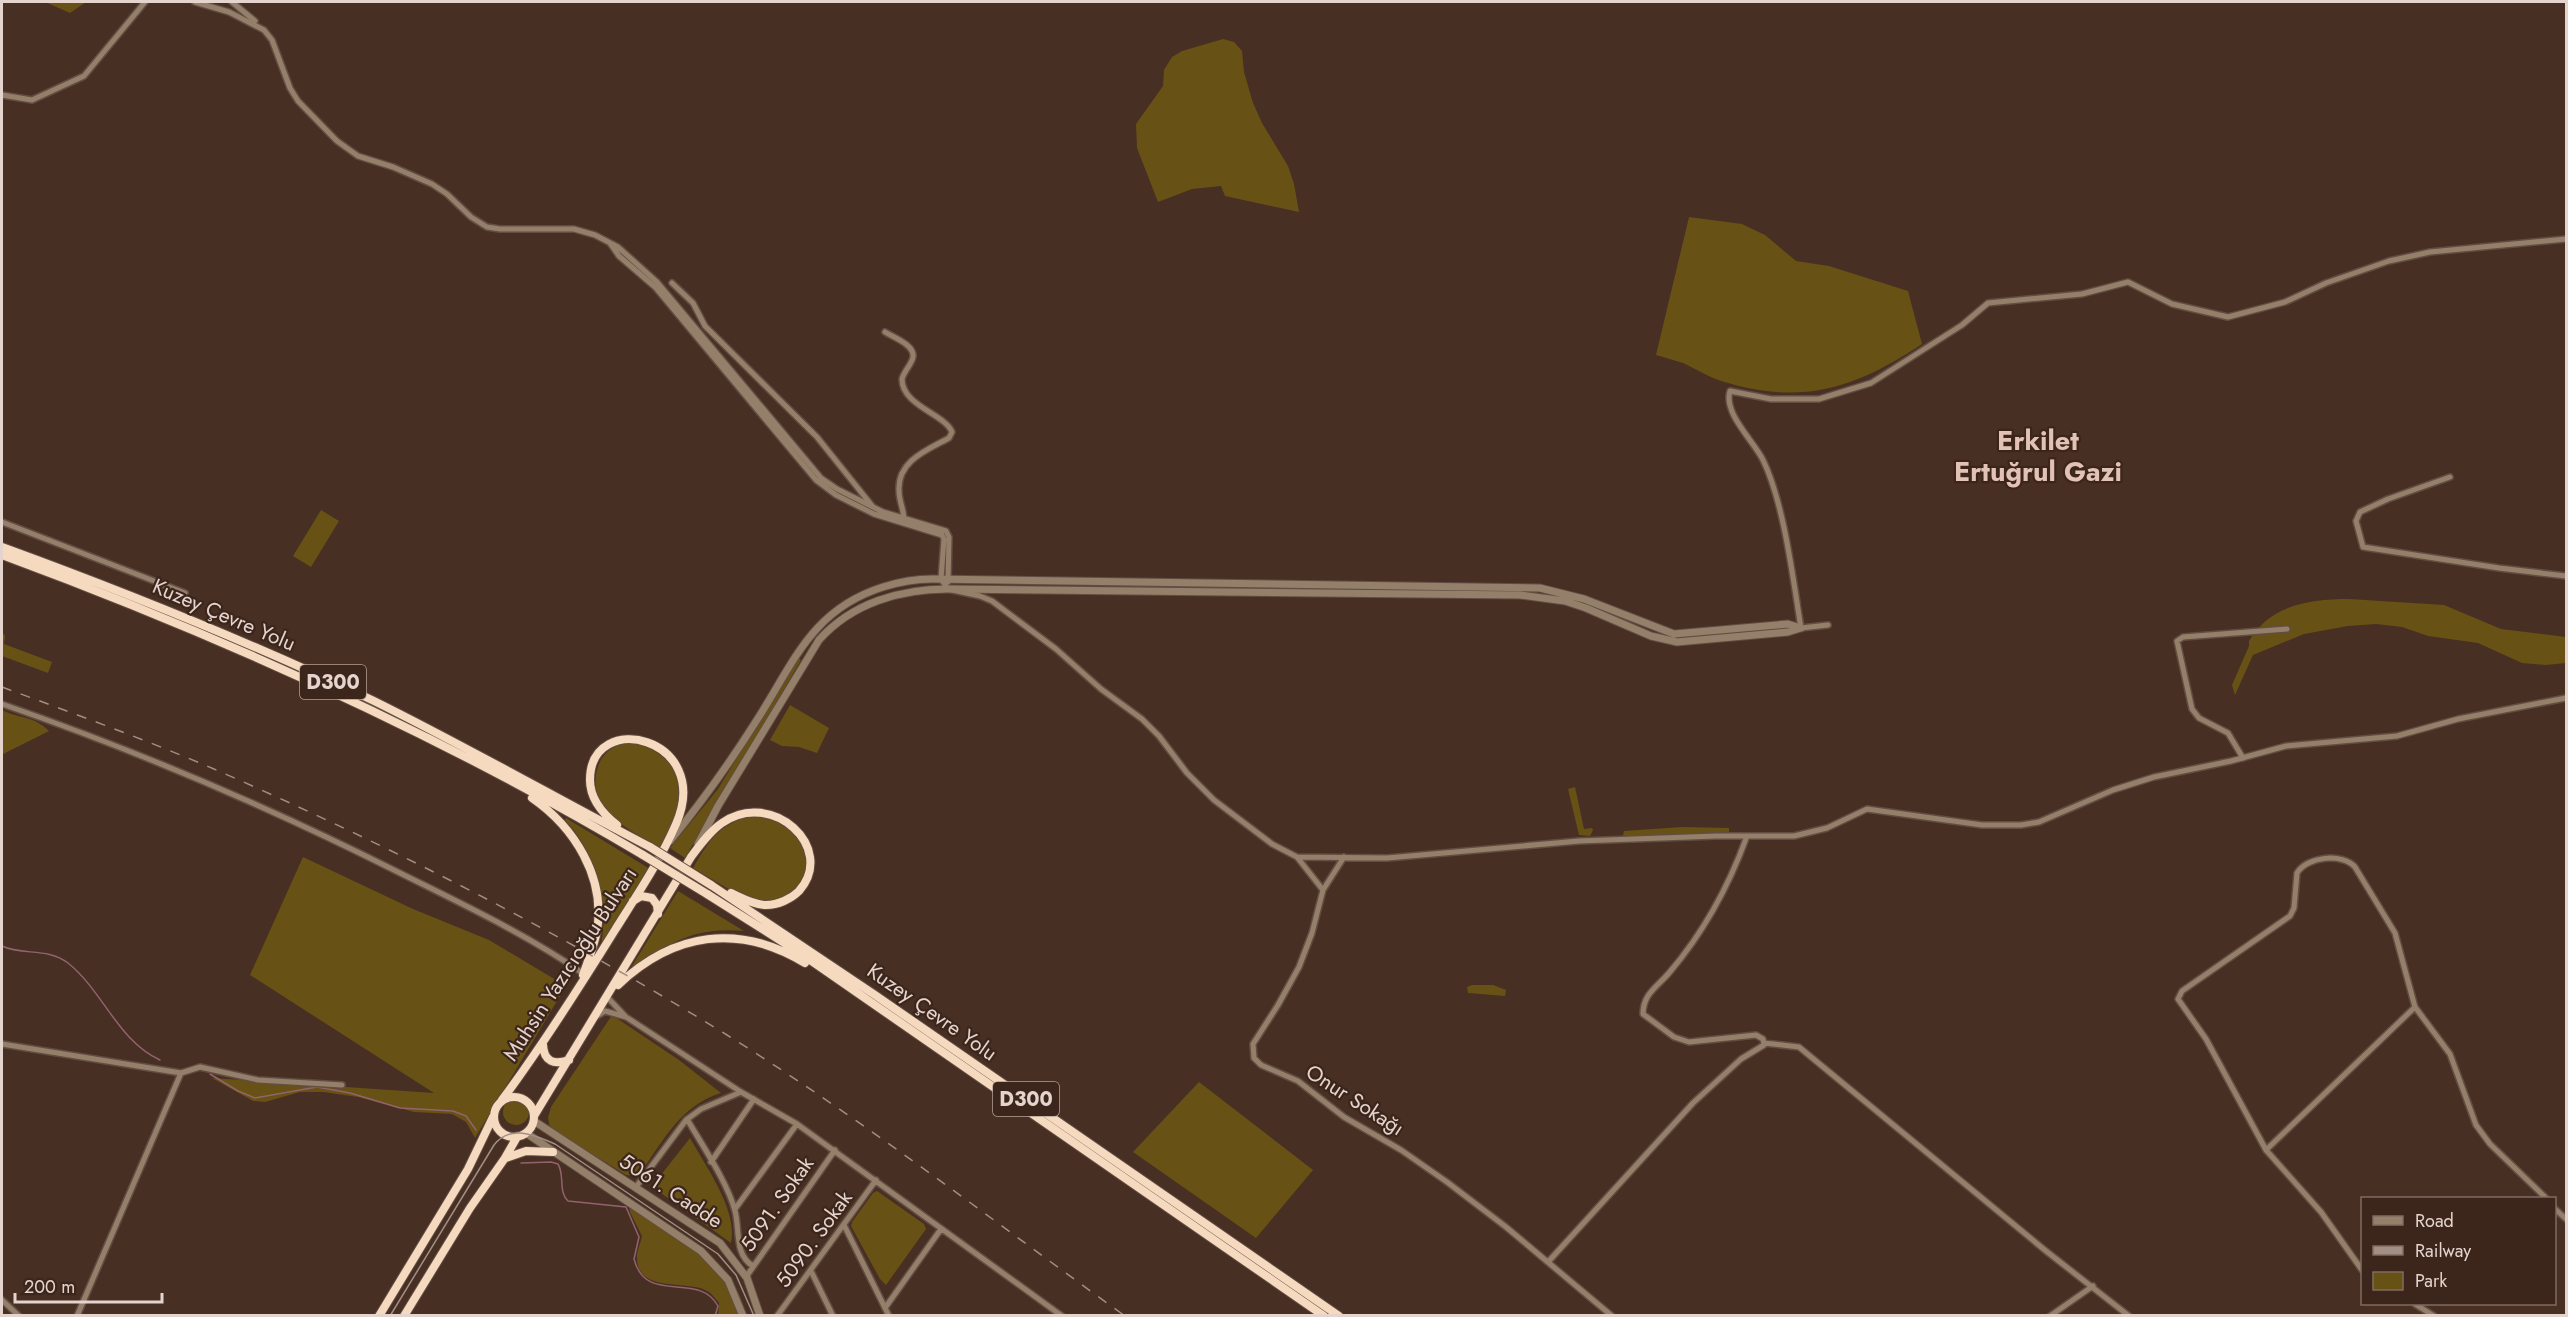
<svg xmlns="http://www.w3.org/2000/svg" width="2568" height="1317" font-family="Jost,sans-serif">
	<rect width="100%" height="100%" fill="#472f24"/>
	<path fill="#685114" d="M45,2H86L70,13Z
		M1223,39L1234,42L1242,51L1244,72L1253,103L1262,123L1288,166L1294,184L1299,212L1225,196L1221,186L1192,189L1158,202L1137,148L1136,124L1163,86L1164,70L1172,57L1182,51Z
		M1689,217L1742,224L1765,235L1796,261L1829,266L1908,291L1922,344C1854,389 1802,406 1721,381C1707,376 1696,369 1683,363C1674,360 1665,358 1656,355Z
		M321,510L339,521L311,567L293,556Z
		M2349,599L2444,605L2501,629L2566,637V663L2546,665L2522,663L2478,643L2428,636L2402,627L2376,624L2348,626L2304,634L2253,655L2235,695L2232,685L2249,646V641C2270,605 2309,599 2349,599Z
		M2,631L5,636L4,644L52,662L48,673L2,656Z
		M798,658L801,660L685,858L670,848L718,789Z
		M790,705L829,728L817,753L799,747L782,746L770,740Z
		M2,710C19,719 33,715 49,731L3,754Z
		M626,742C660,745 689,772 679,810C676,823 666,836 660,848C632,831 586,811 597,770C601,754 611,747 626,742Z
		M1575,787L1584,829L1592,828L1593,830L1590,836L1579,835L1568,789Z
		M754,815L786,824L804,846L808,867L802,883L789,897L764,902L732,891L693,868C710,839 719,824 754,815Z
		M566,818L650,869L600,949C611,903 597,855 565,820Z
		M1682,827L1729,828V833L1623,836L1624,831Z
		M303,857L413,909L489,940L566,986L475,1138L466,1122L452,1114L414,1112L358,1097L323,1092H300L265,1102L253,1101L212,1078L434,1093L250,975Z
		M678,891L744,931C694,926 668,943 629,971Z
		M1472,985H1493L1506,990L1505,996L1468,993L1467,987Z
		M612,1015L679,1060L721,1093C681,1105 664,1140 641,1172L635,1176L626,1175L550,1128L548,1118L551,1107Z
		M1199,1082L1313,1170L1256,1238L1133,1152Z
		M503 1112a13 13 0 1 1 26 0a13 13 0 1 1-26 0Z
		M690,1138C706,1167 738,1210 731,1243L658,1191L657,1180Z
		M877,1191L924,1224L926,1229L886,1285L880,1279L851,1226L852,1222L873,1193Z
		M628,1200C674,1230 733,1256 746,1315H718L719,1303C715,1298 711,1292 705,1290C686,1280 634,1294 637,1254C638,1248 641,1242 642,1236L630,1212Z"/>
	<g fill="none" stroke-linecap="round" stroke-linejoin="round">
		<path stroke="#92636e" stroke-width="1.5" d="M2,946C23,956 47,947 68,963C103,991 118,1041 160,1060
			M210,1074L238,1091L255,1098L317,1087L350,1093L400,1108L453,1111L466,1116L476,1130
			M521,1163L551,1162L558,1164C565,1175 558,1192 568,1201L626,1207L639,1237L634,1259C646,1306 698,1270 718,1306L715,1316"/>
		<defs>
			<path id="minor" d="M195,2L229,12L264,30L272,40L290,88L298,101L337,141L358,156L393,167L432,184L447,194L471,217L487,227L500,229H574L595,235L618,247L657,282L821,478L837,489L883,512L946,531L949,537L948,582
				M232,2L255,21
				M2,95L32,100L84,76L145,2
				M610,243L619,256L655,287L816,480L836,495L874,514L942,535L944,539L941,579L948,589L980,596L992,601L1056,649L1101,689L1142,719L1159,736L1187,773L1214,800L1272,844L1297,857L1387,858L1579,841L1716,836H1794L1827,828L1867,809L1982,825H2021L2039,822L2113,790L2154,777L2231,761L2286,746L2397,736L2458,719L2566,698
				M672,283L693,303L705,326L817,437L873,507
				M885,332C893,337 915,345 913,357C912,364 904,371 902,379C902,406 945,414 952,432L949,438C927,450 897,461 899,491C899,501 904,510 904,520
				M2450,477L2388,499L2360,512L2356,521L2363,547L2499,568L2566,576
				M2,522L185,593
				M1801,628C1793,579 1784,503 1763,460C1753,440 1723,413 1730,391L1771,399H1819L1871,383L1962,325L1988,303L2082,294L2128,282L2172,304L2228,317L2285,302L2326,283L2389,261L2430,252L2566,239
				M1801,628L1828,625
				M2,704C138,751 271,808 400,873C462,904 526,934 584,974
				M2243,758L2228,733L2199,718L2192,709L2177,641L2183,637L2287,629
				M1297,857L1323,890
				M1344,857L1323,890L1312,933L1299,967L1278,1005L1253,1044L1254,1058L1261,1065L1298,1081L1344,1117L1401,1150L1447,1182L1506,1227L1612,1316
				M607,997L625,1016
				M597,1016L605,1011L626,1017L741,1092L797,1124L1062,1316
				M1764,1043L1799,1047L2046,1251L2129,1316
				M2,1044L181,1073
				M687,1119C702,1145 728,1183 735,1211C740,1229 734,1255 753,1266
				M2266,1150L2415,1007
				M711,1162L754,1099
				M636,1187L686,1120L701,1109L741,1092
				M2554,1208L2566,1219
				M735,1209L797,1124
				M844,1225L889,1316
				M1548,1262L1693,1103L1741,1059L1764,1045L1763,1039L1756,1035L1689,1042L1674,1037L1643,1014C1643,994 1657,987 1669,973C1704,932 1729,886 1747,836
				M2362,1270L2321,1212L2266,1150L2206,1039L2178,999L2182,991L2290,916L2294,908L2297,873C2307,856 2343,853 2355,867L2395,933L2415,1007L2450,1054L2476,1125L2490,1144L2546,1198
				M811,1271L833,1316
				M746,1277L835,1150
				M2,1300L19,1316
				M2415,1304L2434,1316
				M885,1308L941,1229
				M77,1316L181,1073L200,1067L258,1080L342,1085
				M777,1316L876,1180
				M2050,1316L2093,1286"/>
			<path id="tertiary" d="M670,841C701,803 729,764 755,723C793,665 810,610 883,587C899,582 915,579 932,579L1540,588L1584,599L1674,634L1788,624L1801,628
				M698,844L718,806L819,640C852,603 900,589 948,589L1520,595L1565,601L1586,608L1651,636L1677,642L1788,632L1801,628
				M534,1121L720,1243L747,1278L760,1316
				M526,1133L701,1251L728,1280L743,1316"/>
			<path id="trunk" d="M2,547C128,593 252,643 374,701C467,747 558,799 650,847
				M2,555C224,637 439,734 643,855
				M532,798C574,827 606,877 597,931C594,946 588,961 583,975
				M711,885L875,995L1339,1316
				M707,894L797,951L1324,1316
				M633,901L641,896L652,898L657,905L658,914
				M618,985C674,932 739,923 805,963
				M543,1045C544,1062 554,1065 569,1060
				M494 1117a20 20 0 1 1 40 0a20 20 0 1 1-40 0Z
				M502,1100C543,1045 579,988 615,930C637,895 660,861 676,824C714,737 590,708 590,780C590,800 603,814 617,825
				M534,1116L691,857C700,845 710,831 722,823C772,788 837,848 799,891C791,899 778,905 766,905C754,905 742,898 731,893
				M506,1158L526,1151L553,1152
				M379,1316L468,1169L493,1117
				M404,1316L470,1208L505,1158L517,1137"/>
		</defs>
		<use href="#minor" stroke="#634d42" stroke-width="8"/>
		<use href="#tertiary" stroke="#634d42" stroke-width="9"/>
		<use href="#trunk" stroke="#634d42" stroke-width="10"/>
		<use href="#minor" stroke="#947f6a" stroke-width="5"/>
		<use href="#tertiary" stroke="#947f6a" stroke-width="7"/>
		<use href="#trunk" stroke="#f6dac0" stroke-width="8"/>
		<path stroke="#a28e85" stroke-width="1.5" d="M390,1316L494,1145C510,1124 535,1135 555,1144L718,1254L736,1275L754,1316"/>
		<path stroke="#a28e85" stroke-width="1.5" stroke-dasharray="10 10" stroke-linecap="butt" d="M2,687C72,713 144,739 214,769C390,846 563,934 727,1035C865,1121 993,1221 1125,1316"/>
		<defs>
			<path id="trunk-bridge" d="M650,847L711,885
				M643,855L707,894"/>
		</defs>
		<use href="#trunk-bridge" stroke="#634d42" stroke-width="10" stroke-linecap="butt"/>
		<use href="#trunk-bridge" stroke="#f6dac0" stroke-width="8"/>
	</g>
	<g text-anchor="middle" stroke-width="4.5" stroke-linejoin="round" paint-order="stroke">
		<g fill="#3c251a" stroke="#b2a097" stroke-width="1.5">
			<rect x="300" y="665" width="66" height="34" rx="4.5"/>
			<rect x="993" y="1082" width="66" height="34" rx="4.5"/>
		</g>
		<g font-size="20" font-weight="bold" fill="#e5d4cd">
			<text x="333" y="689">D300</text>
			<text x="1026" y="1106">D300</text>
		</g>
		<g font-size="21" fill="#e5d4cd" stroke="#3c251a">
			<text transform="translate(224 615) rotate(23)" y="7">Kuzey Çevre Yolu</text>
			<text transform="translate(570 964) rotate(-57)" y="7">Muhsin Yazıcıoğlu Bulvarı</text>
			<text transform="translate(932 1012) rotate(35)" y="7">Kuzey Çevre Yolu</text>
			<text transform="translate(1355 1100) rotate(33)" y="7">Onur Sokağı</text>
			<text transform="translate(671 1191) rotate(33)" y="7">5061. Cadde</text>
			<text transform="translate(777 1204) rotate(-55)" y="7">5091. Sokak</text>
			<text transform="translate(814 1239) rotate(-54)" y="7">5090. Sokak</text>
		</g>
		<g font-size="27" font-weight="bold" fill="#e1c2b4" stroke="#3c251a">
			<text x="2038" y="450">Erkilet<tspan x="2038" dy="31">Ertuğrul Gazi</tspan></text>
		</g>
	</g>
	<rect width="2568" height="1317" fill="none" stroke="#e5d4cd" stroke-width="6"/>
	<rect x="2361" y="1197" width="195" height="108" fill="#3c251a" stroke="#806b62" stroke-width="1.5"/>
	<rect x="2373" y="1216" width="30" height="9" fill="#947f6a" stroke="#806b62" stroke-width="1.5"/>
	<text x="2415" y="1227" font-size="18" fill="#e5d4cd">Road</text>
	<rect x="2373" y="1246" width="30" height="9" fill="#a28e85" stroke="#806b62" stroke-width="1.5"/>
	<text x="2415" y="1257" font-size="18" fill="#e5d4cd">Railway</text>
	<rect x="2373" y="1272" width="30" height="18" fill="#685114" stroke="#806b62" stroke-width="1.5"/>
	<text x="2415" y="1287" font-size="18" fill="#e5d4cd">Park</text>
	<path d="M15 1293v9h147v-9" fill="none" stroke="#e5d4cd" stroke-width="3"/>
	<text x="24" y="1293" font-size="18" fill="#e5d4cd" stroke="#3c251a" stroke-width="4.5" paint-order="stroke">200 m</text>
</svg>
